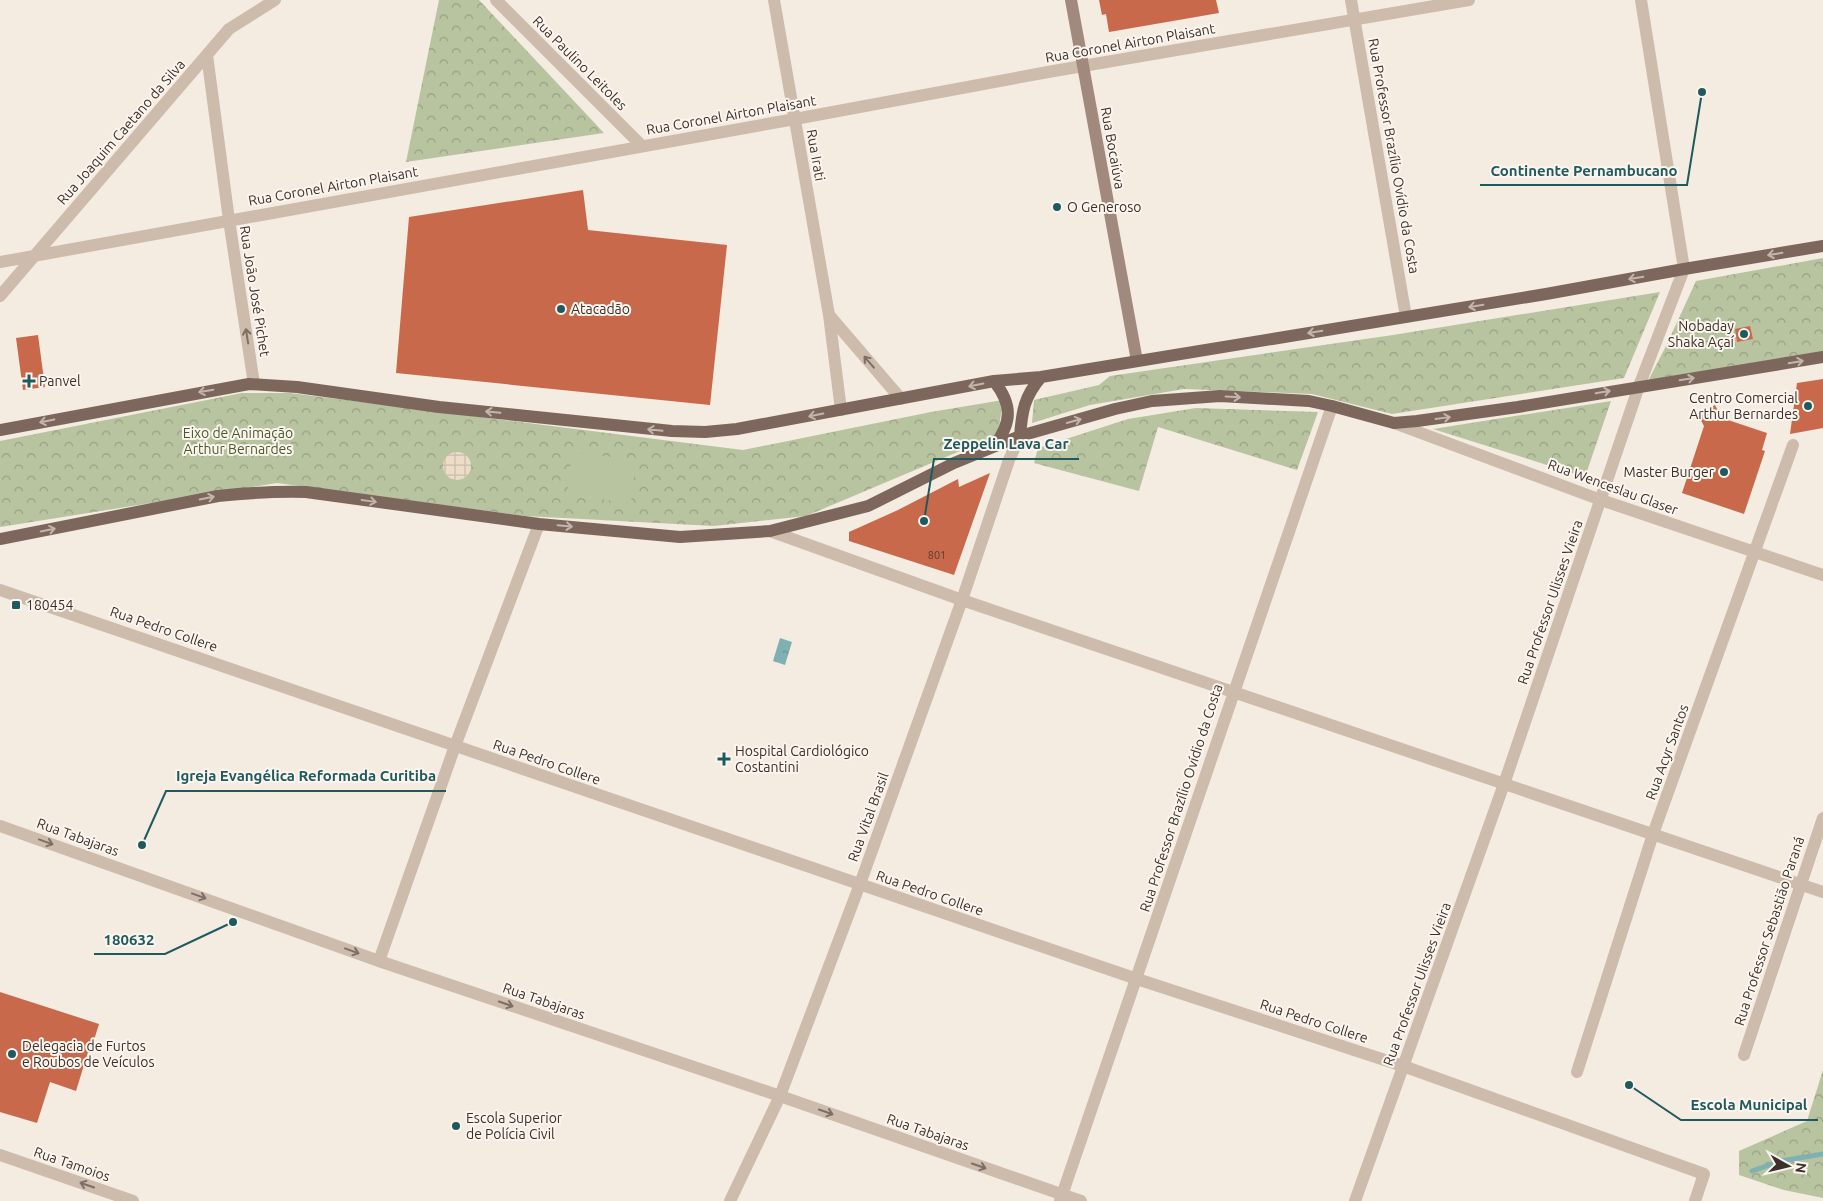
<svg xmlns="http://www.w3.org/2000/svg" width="1823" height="1201" font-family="Ubuntu,sans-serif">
	<defs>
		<pattern id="park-crowns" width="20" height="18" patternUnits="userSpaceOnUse" patternTransform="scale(1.25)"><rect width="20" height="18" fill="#b8c4a0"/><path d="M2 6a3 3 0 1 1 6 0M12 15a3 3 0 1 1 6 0" fill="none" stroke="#97a083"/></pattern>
		<pattern id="plaza-grid" width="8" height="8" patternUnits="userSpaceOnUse" patternTransform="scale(1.25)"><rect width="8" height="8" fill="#ecdcc8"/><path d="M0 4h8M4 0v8" fill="none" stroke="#cbbdac"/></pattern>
		<pattern id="water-ripples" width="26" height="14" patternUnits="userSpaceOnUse" patternTransform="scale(1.25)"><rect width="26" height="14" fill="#7fb0b2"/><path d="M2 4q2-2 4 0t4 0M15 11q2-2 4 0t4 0" fill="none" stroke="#699091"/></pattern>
	</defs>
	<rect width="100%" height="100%" fill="#f4ebe1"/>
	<path fill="url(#park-crowns)" d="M439,0H479L604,133L406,162Z
		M1823,258V352L1648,381L1666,346L1696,281Z
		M1660,292L1624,378L1392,414L1312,394L1184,389L1090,405L1032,423L1034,400L1099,385L1110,376L1393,335Z
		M242,393H290L743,450L931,412L1003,400L998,435L806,516L714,526L525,516L277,483L0,527V441Z
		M1611,401L1585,477L1433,429Z
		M1196,408L1318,412L1297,470L1158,427L1139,491L1034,463L1038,448L1128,419Z
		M1823,1070V1198L1784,1190L1739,1175V1151L1807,1121Z"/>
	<path fill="#b8c4a0" d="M572,452L636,460L631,503L567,495Z"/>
	<path fill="url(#plaza-grid)" d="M443 466a14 14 0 1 1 28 0a14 14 0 1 1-28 0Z"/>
	<path fill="url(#water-ripples)" d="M780,638L792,642L785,665L773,661Z"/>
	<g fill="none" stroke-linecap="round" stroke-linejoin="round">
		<path stroke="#7fb0b2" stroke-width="5" d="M1752,1171L1781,1161L1823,1154"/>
	</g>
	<path fill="#c8694b" d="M1099,0H1216L1219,13L1109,32L1106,14L1102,15Z
		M583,190L588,230L727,245L710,405L396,373L409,217Z
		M1750,326L1753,339L1737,342L1735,329Z
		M38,335L45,387L23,390L16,338Z
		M1823,379V428L1790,434L1797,383Z
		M1715,405L1722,418L1767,433L1762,450L1765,451L1744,514L1682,493L1704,426L1698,415Z
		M990,473L954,575L849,541V532L898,510L958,479L959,487Z
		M0,992L99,1024L90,1053L88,1052L76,1091L50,1082L37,1123L0,1112Z"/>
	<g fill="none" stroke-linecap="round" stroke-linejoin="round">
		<path stroke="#cdbbac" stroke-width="12" d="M496,0L642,146
			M774,0L829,315L841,410
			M1351,0L1406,317
			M207,55L229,220L254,384
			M0,262L795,119L1048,72L1469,0
			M0,296L229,29L275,0
			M829,315L901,399
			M1394,423L1601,500L1823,575
			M770,531L962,600L1823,892
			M0,590L1137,979L1403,1066L1704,1174L1695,1201
			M379,961L455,746L539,524
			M1744,1055L1823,818
			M1577,1072L1653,834L1793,445
			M1060,1201L1332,406"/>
		<path stroke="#cdbbac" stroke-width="12" d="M0,826L379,961L780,1096L1081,1201
			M0,1155L133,1201
			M730,1201L780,1096L860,884L962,600L1009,460L1020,436
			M1355,1201L1504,784L1639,386L1684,269L1641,0"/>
		<path stroke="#a18a7d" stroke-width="12" d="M1071,0L1137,361"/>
		<path stroke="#7d675c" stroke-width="12" d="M0,430L249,384L297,387L439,407L672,431L705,432L737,429L994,381L1041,377L1546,294L1684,269L1823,246
			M1020,436C1022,411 1024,397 1041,377
			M994,446C1012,423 1013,405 994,381
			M0,539L218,496C247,493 276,491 306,492L539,524L680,537L770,531L868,506L954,463L1020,436L1115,409L1152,401L1220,396L1309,401L1332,406L1394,423L1417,421L1518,407L1823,357"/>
	</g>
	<defs><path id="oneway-shaft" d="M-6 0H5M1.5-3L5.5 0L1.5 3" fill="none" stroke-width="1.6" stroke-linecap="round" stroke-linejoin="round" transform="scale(1.25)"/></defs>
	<g stroke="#c2b5ac">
		<use href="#oneway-shaft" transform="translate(1775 254) rotate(171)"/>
		<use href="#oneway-shaft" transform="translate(1636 278) rotate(170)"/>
		<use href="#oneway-shaft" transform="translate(1476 306) rotate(171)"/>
		<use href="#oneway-shaft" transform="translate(1315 332) rotate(171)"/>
		<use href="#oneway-shaft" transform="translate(1796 362) rotate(-10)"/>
		<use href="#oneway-shaft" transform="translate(1687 379) rotate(-9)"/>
		<use href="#oneway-shaft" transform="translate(976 385) rotate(169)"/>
		<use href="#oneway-shaft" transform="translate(206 391) rotate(170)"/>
		<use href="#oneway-shaft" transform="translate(1603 392) rotate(-10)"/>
		<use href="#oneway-shaft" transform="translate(1233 397) rotate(3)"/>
		<use href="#oneway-shaft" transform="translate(493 412) rotate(-175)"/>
		<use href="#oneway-shaft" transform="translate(816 415) rotate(169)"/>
		<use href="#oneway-shaft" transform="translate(1443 418) rotate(-8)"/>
		<use href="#oneway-shaft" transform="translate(47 421) rotate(169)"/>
		<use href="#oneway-shaft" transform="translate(1074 421) rotate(-16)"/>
		<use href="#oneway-shaft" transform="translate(655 430) rotate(-174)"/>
		<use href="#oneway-shaft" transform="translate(207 498) rotate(-11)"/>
		<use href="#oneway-shaft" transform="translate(369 501) rotate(8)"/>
		<use href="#oneway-shaft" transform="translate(565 526) rotate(5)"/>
		<use href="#oneway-shaft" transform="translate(48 530) rotate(-11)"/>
	</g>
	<g stroke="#7d6f65">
		<use href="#oneway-shaft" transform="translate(247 336) rotate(-99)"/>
		<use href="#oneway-shaft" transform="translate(869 362) rotate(-131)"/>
		<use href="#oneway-shaft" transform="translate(46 842) rotate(20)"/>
		<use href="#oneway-shaft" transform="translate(199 896) rotate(20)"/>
		<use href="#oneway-shaft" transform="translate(352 951) rotate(20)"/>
		<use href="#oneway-shaft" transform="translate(506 1004) rotate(19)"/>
		<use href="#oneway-shaft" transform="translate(826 1112) rotate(19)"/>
		<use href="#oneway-shaft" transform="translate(979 1166) rotate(19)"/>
		<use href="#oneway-shaft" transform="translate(87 1185) rotate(-161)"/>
	</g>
	<g fill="#1f5a5e" stroke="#fbf5ee" stroke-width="2">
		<circle cx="1057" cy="207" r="5"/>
		<circle cx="561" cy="309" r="5"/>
		<circle cx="1744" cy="334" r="5"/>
		<path d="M26.5 373.5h5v5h5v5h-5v5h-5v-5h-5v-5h5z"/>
		<circle cx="1808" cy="406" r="5"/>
		<circle cx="1724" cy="472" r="5"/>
		<rect x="11" y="600" width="10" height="10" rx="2.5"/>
		<path d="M721.5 751.5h5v5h5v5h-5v5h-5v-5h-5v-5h5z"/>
		<circle cx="12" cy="1054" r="5"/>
		<circle cx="456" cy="1126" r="5"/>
	</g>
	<g text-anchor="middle" stroke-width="4" stroke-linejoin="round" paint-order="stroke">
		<g font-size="11" fill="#5e3e33">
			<text x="937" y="559">801</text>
		</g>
		<g font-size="14" fill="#3b302b" stroke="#fbf5ee">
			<text transform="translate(1130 43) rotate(-10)" y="5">Rua Coronel Airton Plaisant</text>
			<text transform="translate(580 63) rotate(45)" y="5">Rua Paulino Leitoles</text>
			<text transform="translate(731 115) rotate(-10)" y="5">Rua Coronel Airton Plaisant</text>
			<text transform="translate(121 132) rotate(-49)" y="5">Rua Joaquim Caetano da Silva</text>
			<text transform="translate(1113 148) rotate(80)" y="5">Rua Bocaiúva</text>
			<text transform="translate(816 155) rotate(80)" y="5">Rua Irati</text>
			<text transform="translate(1394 156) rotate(80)" y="5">Rua Professor Brazílio Ovídio da Costa</text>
			<text transform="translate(333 186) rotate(-10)" y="5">Rua Coronel Airton Plaisant</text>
			<text transform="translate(255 291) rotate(81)" y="5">Rua João José Pichet</text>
			<text transform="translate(1613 487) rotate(20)" y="5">Rua Wenceslau Glaser</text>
			<text transform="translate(1550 602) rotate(-71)" y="5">Rua Professor Ulisses Vieira</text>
			<text transform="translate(164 629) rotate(19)" y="5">Rua Pedro Collere</text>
			<text transform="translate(1667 752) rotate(-70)" y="5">Rua Acyr Santos</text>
			<text transform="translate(547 762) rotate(19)" y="5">Rua Pedro Collere</text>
			<text transform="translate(1181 798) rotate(-72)" y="5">Rua Professor Brazílio Ovídio da Costa</text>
			<text transform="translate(868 817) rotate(-70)" y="5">Rua Vital Brasil</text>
			<text transform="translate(78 837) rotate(20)" y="5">Rua Tabajaras</text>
			<text transform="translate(930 893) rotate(19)" y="5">Rua Pedro Collere</text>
			<text transform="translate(1769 931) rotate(-72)" y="5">Rua Professor Sebastião Paraná</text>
			<text transform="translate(1417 984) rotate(-70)" y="5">Rua Professor Ulisses Vieira</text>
			<text transform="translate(544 1001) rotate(19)" y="5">Rua Tabajaras</text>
			<text transform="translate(1314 1021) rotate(18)" y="5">Rua Pedro Collere</text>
			<text transform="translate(928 1132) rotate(19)" y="5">Rua Tabajaras</text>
			<text transform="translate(72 1164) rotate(19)" y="5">Rua Tamoios</text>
		</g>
		<g font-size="14" fill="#3b302b" stroke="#fbf5ee" text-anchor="start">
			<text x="1067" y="212">O Generoso</text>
			<text x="571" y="314">Atacadão</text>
			<text x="1734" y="331" text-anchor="end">Nobaday<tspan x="1734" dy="16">Shaka Açaí</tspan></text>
			<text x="39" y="386">Panvel</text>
			<text x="1798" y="403" text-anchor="end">Centro Comercial<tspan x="1798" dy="16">Arthur Bernardes</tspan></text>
			<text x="1714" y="477" text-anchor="end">Master Burger</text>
			<text x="26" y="610">180454</text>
			<text x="735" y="756">Hospital Cardiológico<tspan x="735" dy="16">Costantini</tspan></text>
			<text x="22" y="1051">Delegacia de Furtos<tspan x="22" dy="16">e Roubos de Veículos</tspan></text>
			<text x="466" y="1123">Escola Superior<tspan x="466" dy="16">de Polícia Civil</tspan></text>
		</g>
		<g font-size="14" fill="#4a5a2e" stroke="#fbf5ee">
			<text x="238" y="438">Eixo de Animação<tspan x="238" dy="16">Arthur Bernardes</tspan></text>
		</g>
	</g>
	<path fill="none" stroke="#1f5a5e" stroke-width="2" d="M1702 92L1687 185H1480M924 521L934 459H1079M142 845L166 791H446M233 922L165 954H94M1629 1085L1681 1120H1818"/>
	<g fill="#1f5a5e" stroke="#fbf5ee" stroke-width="2">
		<circle cx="1702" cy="92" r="5"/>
		<circle cx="924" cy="521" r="5"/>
		<circle cx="142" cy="845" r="5"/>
		<circle cx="233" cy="922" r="5"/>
		<circle cx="1629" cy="1085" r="5"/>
	</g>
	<g font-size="15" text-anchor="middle" font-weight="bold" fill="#1f5a5e" stroke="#fbf5ee" stroke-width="4" stroke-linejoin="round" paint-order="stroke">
		<text x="1584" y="176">Continente Pernambucano</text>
		<text x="1006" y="449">Zeppelin Lava Car</text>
		<text x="306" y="781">Igreja Evangélica Reformada Curitiba</text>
		<text x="129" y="945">180632</text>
		<text x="1749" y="1110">Escola Municipal</text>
	</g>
	<g transform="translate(1788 1166) rotate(98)" stroke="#fbf5ee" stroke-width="4" paint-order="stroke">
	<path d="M0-4L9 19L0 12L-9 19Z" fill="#3b302b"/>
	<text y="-8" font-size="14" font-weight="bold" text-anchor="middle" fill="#3b302b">N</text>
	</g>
</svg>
